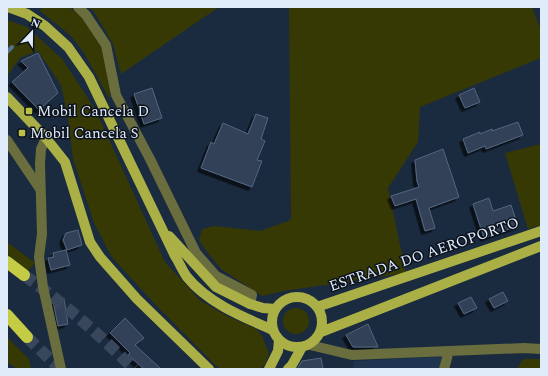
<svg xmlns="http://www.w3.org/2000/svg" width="548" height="376" font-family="Spectral,serif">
	<defs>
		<filter id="shadow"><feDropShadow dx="-3.5" dy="3.5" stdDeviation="0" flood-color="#0009"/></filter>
	</defs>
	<rect width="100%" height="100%" fill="#1a2a3f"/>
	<path fill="#1f344f" d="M452,356L449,369H353L354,361Z"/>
	<path fill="#373905" d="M44,7H69L82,17L103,49L110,83V100L84,53L71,36L39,10Z
		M85,7H219L121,74L113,44L93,10Z
		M289,7H532L541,30V58L420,107L418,142L388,188L406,273L284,291L262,296L221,269L207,252L199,240L202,229L215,226L260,231L291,220Z
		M7,20L27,27L63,60L95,109L165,262L201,301L227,316L256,329L262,336L269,353L265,365L259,369H221L215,365L152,301L111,256L94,223L73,159L67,112L61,85L38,51L20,58L7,76Z
		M541,144V225L528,229L505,153Z
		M7,242L35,263L28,271L7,254Z
		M283 321a13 13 0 1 1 26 0a13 13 0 1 1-26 0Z
		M7,337L29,359L31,369H17L7,362Z
		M523,359H541V369H517Z"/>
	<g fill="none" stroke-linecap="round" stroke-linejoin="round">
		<path stroke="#527196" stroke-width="4" d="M7,52L12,47"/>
	</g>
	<path fill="#304158" stroke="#54667e" filter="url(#shadow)" d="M38,53L58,93L39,110L12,82L28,68L21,61Z
		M152,88L162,118L144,124L134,94Z
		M474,88L480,102L465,108L459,95Z
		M256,114L268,118L261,139L265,141L257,160L262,161L252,187L201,168L211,142L214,144L223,123L248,134Z
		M518,122L523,135L486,149L485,146L468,153L463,139L480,132V134L492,129V131Z
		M443,149L459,197L429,208L435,228L425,231L416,199L395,206L391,196L419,187L417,181L415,160Z
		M489,198L493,211L511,205L518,226L484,238L473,204Z
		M78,230L82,245L67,250L63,240L66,233Z
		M66,250L70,265L51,270L48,258L54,257L53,253Z
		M503,292L508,301L494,308L489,299Z
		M471,297L477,308L464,314L458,303Z
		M64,299L68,324L58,326L53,300Z
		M125,318L144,338L135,345L161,369H144L128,355L130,353L110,333Z
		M368,324L378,347H353L346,335Z
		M321,358L323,369H297L302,361Z"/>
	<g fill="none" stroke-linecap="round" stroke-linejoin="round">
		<path stroke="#38475b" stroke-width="12" stroke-dasharray="12 6" stroke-linecap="butt" d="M24,275C64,304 99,334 134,369
			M27,337L60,369"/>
		<path stroke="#6a6d3d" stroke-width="10" d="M78,7L86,15L106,45L116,95L150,159L196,253L216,276L252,295L250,304
			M46,138L41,149L40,164L42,234L39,257L43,287L61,369
			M7,140L40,189
			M310,345L352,355L524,348L541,349
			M444,369L449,351"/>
		<path stroke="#aab045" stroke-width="10" d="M8,7L27,14L45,26L68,47L89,77L175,256C179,262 182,270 187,277C208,303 243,317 273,330
			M7,97L46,138L65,162L90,242L100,257L137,299L209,369
			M169,236L216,287L250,304L263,308L275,309
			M272 322a25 25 0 1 1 50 0a25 25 0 1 1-50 0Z
			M317,307L541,231
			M321,332L541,246
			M269,369L278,351L279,340
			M288,369L292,365L302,347"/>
		<path stroke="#c4cb45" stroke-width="12" d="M7,262L24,275
			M7,315L27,337"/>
	</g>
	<g fill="#bac045" stroke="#0b121c" stroke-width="1.5">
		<rect x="25" y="107" width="8" height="8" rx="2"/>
		<rect x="18" y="129" width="8" height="8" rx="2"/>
	</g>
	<g text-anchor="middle" stroke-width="3" stroke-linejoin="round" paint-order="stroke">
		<g font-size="15" fill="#e1ecfa" stroke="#0b121c" text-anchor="start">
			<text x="37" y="116">Mobil Cancela D</text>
			<text x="30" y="138">Mobil Cancela S</text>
		</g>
		<g font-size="15" fill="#e1ecfa" stroke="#0b121c">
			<text transform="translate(424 254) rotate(-19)" y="5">ESTRADA DO AEROPORTO</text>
		</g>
	</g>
	<rect width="548" height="376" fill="none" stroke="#e1ecfa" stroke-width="16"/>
	<g transform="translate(32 32) rotate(22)" stroke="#0b121c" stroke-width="3" paint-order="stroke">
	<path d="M0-3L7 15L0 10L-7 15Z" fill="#e1ecfa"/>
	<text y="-6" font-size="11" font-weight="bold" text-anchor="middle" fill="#e1ecfa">N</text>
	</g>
</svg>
